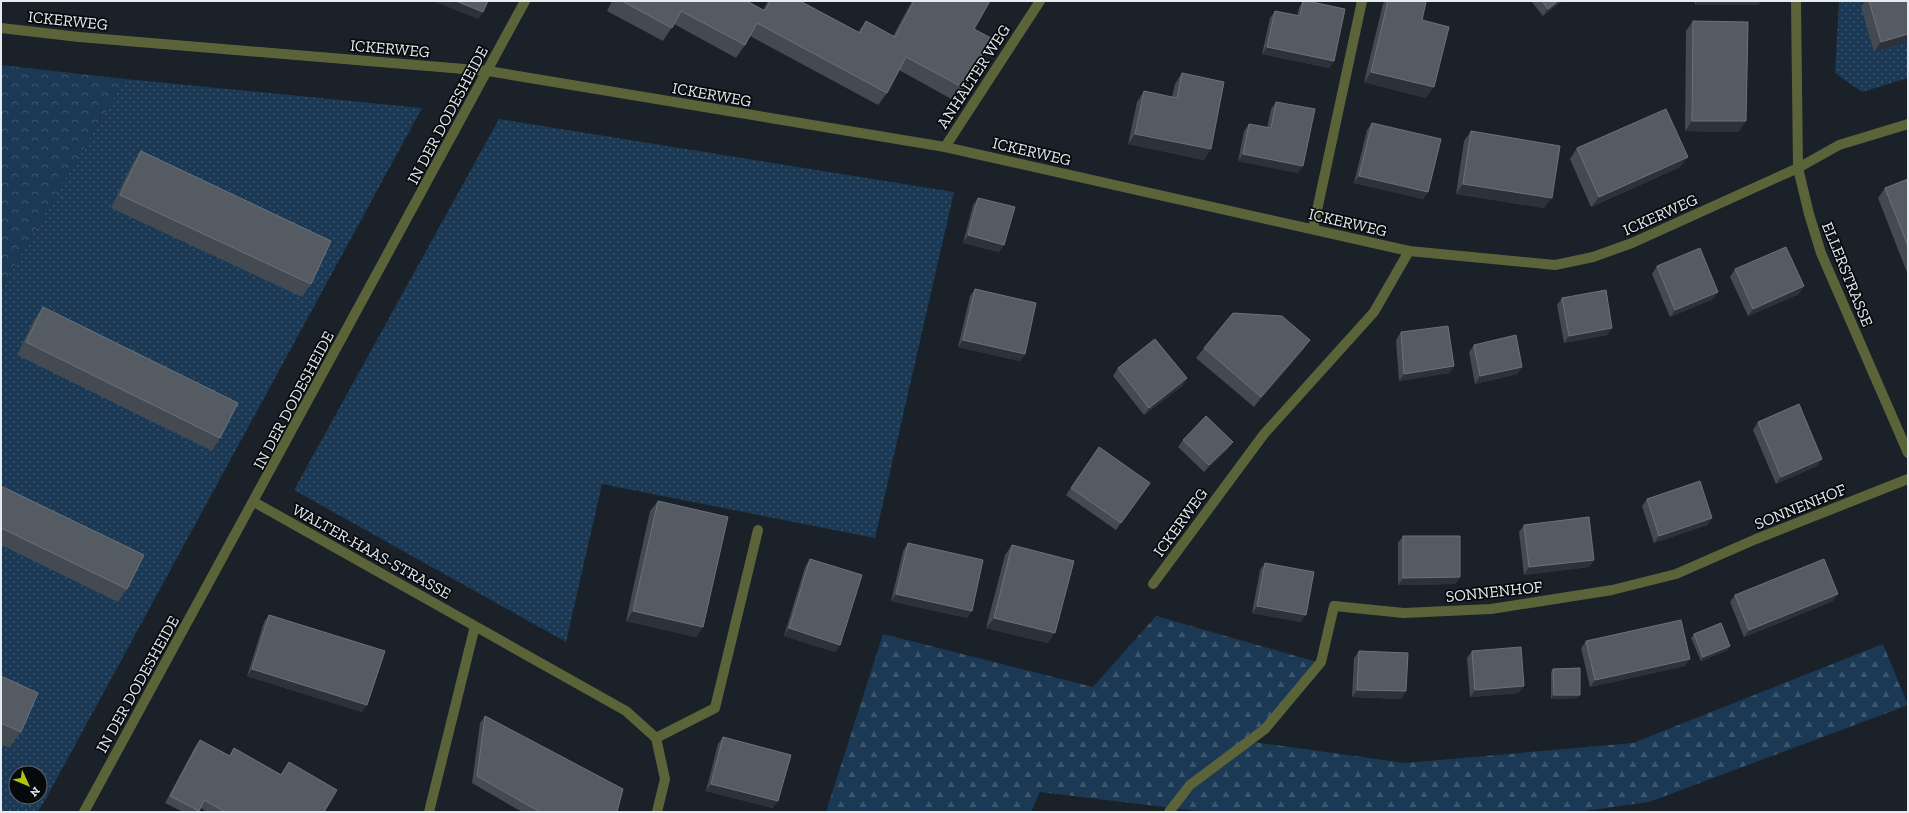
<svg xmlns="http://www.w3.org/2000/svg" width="1909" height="813" font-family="'Zilla Slab',serif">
	<defs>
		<pattern id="grass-dots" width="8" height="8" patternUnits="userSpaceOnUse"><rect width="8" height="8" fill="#1b3954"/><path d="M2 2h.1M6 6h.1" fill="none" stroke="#3c566d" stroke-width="1.8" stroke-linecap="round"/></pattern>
		<pattern id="forest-firs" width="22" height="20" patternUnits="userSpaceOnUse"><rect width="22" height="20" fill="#1b3954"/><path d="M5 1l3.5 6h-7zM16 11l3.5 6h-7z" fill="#3c566d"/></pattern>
		<pattern id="park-crowns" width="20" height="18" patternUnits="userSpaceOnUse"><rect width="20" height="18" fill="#1b3954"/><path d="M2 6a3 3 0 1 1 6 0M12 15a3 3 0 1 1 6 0" fill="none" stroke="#3c566d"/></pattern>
	</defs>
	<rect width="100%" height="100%" fill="#1a2128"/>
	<path fill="url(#grass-dots)" fill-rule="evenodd" d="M1839,1H1908V78L1862,92L1835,73Z
		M125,79L422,108L44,802L38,812H1V288ZM16,773H40V797H16Z
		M499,119L954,192L875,538L602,484L566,642L294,490Z"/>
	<path fill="url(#forest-firs)" d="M1156,616L1317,662L1253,742L1405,763L1633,743L1883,644L1908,705L1649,802L1577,812H1205L1040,792L1031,812H826L883,634L1093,687Z"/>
	<path fill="url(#park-crowns)" d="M1,65L125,79L1,288Z"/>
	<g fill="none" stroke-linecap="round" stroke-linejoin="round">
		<path stroke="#5b6439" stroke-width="10" d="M1796,1L1798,168L1809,214L1821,253L1908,453
			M1,28L79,37L488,71L945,147L1409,251L1555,265L1593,257L1632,243L1798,168L1839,145L1908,124
			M945,147L1040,1
			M1313,229L1362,1
			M254,502L626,711L656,738L665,779L657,812
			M1153,584L1264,434L1374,312L1409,251
			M656,738L715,708L758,530
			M84,812L525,1
			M429,812L475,626
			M1169,812L1190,785L1265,729L1321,662L1334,606L1404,613L1491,609L1612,590L1676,574L1756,539L1908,479"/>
	</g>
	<path fill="#434a52" d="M612,1H747L763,10L768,1H800L858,32L866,21L893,36L912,1H990L974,29L964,88L955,101L899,70L887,93L878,105L750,36L745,45L736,58L674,24L663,41L607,11Z
		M1303,1H1307L1334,61L1329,68L1262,54L1270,18L1275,11L1297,15L1299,8Z
		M1385,1H1421L1426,98L1364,82L1383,4Z
		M1531,1H1562L1543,16Z
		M1695,1H1761L1758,5H1695Z
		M1865,1H1908V42L1874,52L1861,7Z
		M1693,21L1739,132L1685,131L1686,31Z
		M1182,73L1204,160L1128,144L1137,102L1144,91L1172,97L1175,84Z
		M1276,102L1298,173L1238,161L1244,131L1249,124L1267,128L1271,109Z
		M1372,123L1428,192L1423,199L1354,183L1367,130Z
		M1471,131L1544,208L1456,194L1464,141Z
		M1577,148L1680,167L1591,207L1570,159Z
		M141,151L311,284L302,297L111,208L132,164Z
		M1908,179V275L1878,198L1885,188Z
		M978,198L1004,245L999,252L963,243L973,205Z
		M1657,266L1713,299L1670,317L1652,274Z
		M1735,269L1799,294L1748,316L1730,277Z
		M975,289L1025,354L1020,361L958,347L970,296Z
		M1562,298L1612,328L1607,335L1564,343L1557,305Z
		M43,307L220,438L212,451L17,355L34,320Z
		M1401,332L1454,366L1449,373L1399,381L1396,340Z
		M1310,340L1303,350L1254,407L1196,358L1204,348Z
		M1474,345L1522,367L1517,374L1475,384L1469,352Z
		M1118,368L1187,378L1182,386L1144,415L1113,376Z
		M1758,422L1822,459L1817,466L1776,484L1753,430Z
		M1183,440L1228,449L1204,472L1178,447Z
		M1099,447L1150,483L1116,530L1066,495Z
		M1,486L127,589L118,602L1,545Z
		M1647,499L1712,518L1707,525L1654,543L1642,506Z
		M658,501L703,627L696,637L626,621L650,511Z
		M1524,525L1594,560L1589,567L1524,575L1519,532Z
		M1403,536L1460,577L1455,584L1398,585V543Z
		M908,543L967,618L891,601L903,551Z
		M1012,545L1048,643L986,628L1005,555Z
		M810,559L840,645L835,652L784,636L805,567Z
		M1265,563L1301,622L1252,613L1260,570Z
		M1735,595L1833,601L1744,637L1730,602Z
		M269,615L362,712L247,676L264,622Z
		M1694,634L1728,650L1701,661L1691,638Z
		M1586,641L1685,666L1590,687L1581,648Z
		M1359,651L1406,691L1401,699L1352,697L1354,658Z
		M1472,651L1519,693L1470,697L1467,658Z
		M1553,669L1578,698L1551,699V672Z
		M1,676L21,732L9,748L1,744Z
		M485,716L617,812H522L472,783L480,723Z
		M723,737L773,808L706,791L718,744Z
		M200,740L229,756L234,748L281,774L289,762L324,812H207L201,808L199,812H183L165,803L195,747Z"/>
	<path fill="#2b323a" d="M433,1H456L483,12L478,19Z
		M1558,1H1562L1543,16L1548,9Z
		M1698,1H1761L1758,5H1695Z
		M1908,34V42L1874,52L1881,42Z
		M1267,47L1334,61L1329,68L1262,54Z
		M1371,72L1434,87L1426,98L1364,82Z
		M1692,121H1746L1739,132L1685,131Z
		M1135,134L1211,149L1204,160L1128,144Z
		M1243,154L1303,166L1298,173L1238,161Z
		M1688,157L1680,167L1591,207L1599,197Z
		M1359,176L1428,192L1423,199L1354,183Z
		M1463,184L1552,198L1544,208L1456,194Z
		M968,235L1004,245L999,252L963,243Z
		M1804,286L1799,294L1748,316L1753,309Z
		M1718,292L1713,299L1670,317L1675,310Z
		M1612,328L1607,335L1564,343L1569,336Z
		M963,340L1025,354L1020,361L958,347Z
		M1310,340L1303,350L1254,407L1261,397Z
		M1454,366L1449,373L1399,381L1404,374Z
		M1522,367L1517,374L1475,384L1480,376Z
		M1187,378L1182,386L1144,415L1149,408Z
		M1233,442L1228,449L1204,472L1209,465Z
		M1822,459L1817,466L1776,484L1781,477Z
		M1712,518L1707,525L1654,543L1659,536Z
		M1594,560L1589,567L1524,575L1529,567Z
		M1460,577L1455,584L1398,585L1403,578Z
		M896,594L972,611L967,618L891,601Z
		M1838,594L1833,601L1744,637L1749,630Z
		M1257,606L1306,615L1301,622L1252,613Z
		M633,611L703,627L696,637L626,621Z
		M994,618L1055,633L1048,643L986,628Z
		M789,628L840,645L835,652L784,636Z
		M1730,646L1728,650L1701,661L1703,657Z
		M1690,659L1685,666L1590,687L1595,680Z
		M252,669L367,705L362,712L247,676Z
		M1524,686L1519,693L1470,697L1475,690Z
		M1357,690L1406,691L1401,699L1352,697Z
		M1554,695H1580L1578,698L1551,699Z
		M711,784L778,801L773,808L706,791Z"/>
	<path fill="#555b63" stroke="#6c7279" d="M456,1H488L483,12Z
		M622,1H694L695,2L696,1H747L765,11L770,1H800L860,33L866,21L895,37L914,1H990L974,29L991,38L964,88L906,57L887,93L757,23L745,45L681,11L672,28Z
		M1303,1H1307L1345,9L1334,61L1267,47L1275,11L1300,16Z
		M1388,1H1421L1426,2L1422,20L1449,27L1434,87L1371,72Z
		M1542,1H1558L1548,9Z
		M1869,1H1908V34L1881,42Z
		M1693,21L1748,22L1746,121H1692Z
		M1182,73L1224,82L1211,149L1135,134L1144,91L1177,98Z
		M1276,102L1315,109L1303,166L1243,154L1249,124L1271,128Z
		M1666,109L1688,157L1599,197L1577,148Z
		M1372,123L1441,139L1428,192L1359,176Z
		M1471,131L1560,146L1552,198L1463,184Z
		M141,151L331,241L311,284L120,195Z
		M1908,179V246L1885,188Z
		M978,198L1015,207L1004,245L968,235Z
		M1786,247L1804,286L1753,309L1735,269Z
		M1700,248L1718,292L1675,310L1657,266Z
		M975,289L1036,303L1025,354L963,340Z
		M1606,290L1612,328L1569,336L1562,298Z
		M43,307L238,403L220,438L26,342Z
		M1233,313L1282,316L1310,340L1261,397L1204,348Z
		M1448,326L1454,366L1404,374L1401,332Z
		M1516,335L1522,367L1480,376L1474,345Z
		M1155,339L1187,378L1149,408L1118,368Z
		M1799,404L1822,459L1781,477L1758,422Z
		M1206,416L1233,442L1209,465L1183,440Z
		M1099,447L1150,483L1121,523L1071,488Z
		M1700,481L1712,518L1659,536L1647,499Z
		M1,486L144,555L127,589L1,528Z
		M658,501L728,517L703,627L633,611Z
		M1589,517L1594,560L1529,567L1524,525Z
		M1403,536H1460V577L1403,578Z
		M908,543L983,560L972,611L896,594Z
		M1012,545L1074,561L1055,633L994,618Z
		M810,559L862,575L840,645L789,628Z
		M1824,559L1838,594L1749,630L1735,595Z
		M1265,563L1314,572L1306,615L1257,606Z
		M269,615L385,651L367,705L252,669Z
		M1681,620L1690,659L1595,680L1586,641Z
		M1721,623L1730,646L1703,657L1694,634Z
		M1521,647L1524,686L1475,690L1472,651Z
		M1359,651L1408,653L1406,691L1357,690Z
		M1580,668V695H1554L1553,669Z
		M1,676L38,693L21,732L1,723Z
		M485,716L623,789L617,812H540L477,776Z
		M723,737L791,755L778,801L711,784Z
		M200,740L230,756L234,748L281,775L289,762L337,790L324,812H225L204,800L199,811L170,796Z"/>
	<g text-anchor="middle" stroke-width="3.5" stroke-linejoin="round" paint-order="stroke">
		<g font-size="16" fill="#e6ebf0" stroke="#070a0d">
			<text transform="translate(68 20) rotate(6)" y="6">ICKERWEG</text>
			<text transform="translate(390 48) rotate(5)" y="6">ICKERWEG</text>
			<text transform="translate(973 76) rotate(-57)" y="6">ANHALTER WEG</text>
			<text transform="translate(712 94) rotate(10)" y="6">ICKERWEG</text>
			<text transform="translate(447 115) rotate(-62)" y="6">IN DER DODESHEIDE</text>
			<text transform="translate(1032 151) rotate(13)" y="6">ICKERWEG</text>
			<text transform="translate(1660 214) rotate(-24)" y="6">ICKERWEG</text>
			<text transform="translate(1348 222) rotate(13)" y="6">ICKERWEG</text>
			<text transform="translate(1848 274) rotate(68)" y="6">ELLERSTRASSE</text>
			<text transform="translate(293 400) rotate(-62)" y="6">IN DER DODESHEIDE</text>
			<text transform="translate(1800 506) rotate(-22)" y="6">SONNENHOF</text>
			<text transform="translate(1180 522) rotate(-54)" y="6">ICKERWEG</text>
			<text transform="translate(372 551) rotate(29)" y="6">WALTER-HAAS-STRASSE</text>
			<text transform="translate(1494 591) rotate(-6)" y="6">SONNENHOF</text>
			<text transform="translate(137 684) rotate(-61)" y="6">IN DER DODESHEIDE</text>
		</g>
	</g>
	<rect width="1909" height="813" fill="none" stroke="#e6ebf0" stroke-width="4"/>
	<g transform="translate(28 785) rotate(134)"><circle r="19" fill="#070a0d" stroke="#606468"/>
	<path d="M0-3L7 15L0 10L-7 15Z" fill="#adc60d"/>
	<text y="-6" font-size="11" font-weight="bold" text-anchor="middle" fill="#e6ebf0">N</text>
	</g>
</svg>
